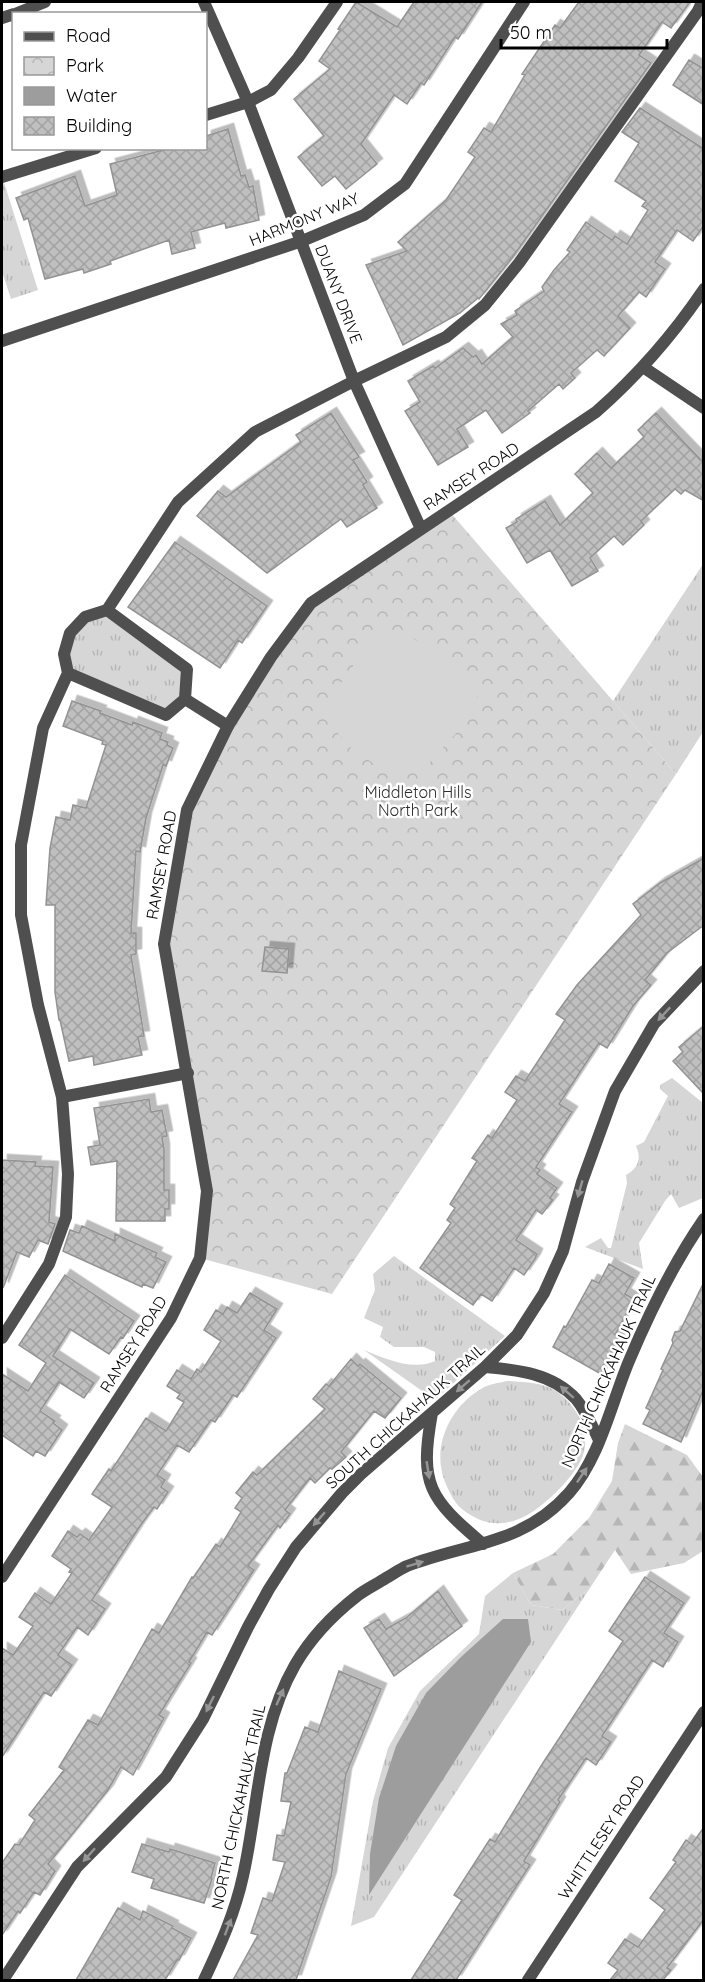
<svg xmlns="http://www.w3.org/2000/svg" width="705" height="1982" font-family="Quicksand,sans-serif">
	<defs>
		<pattern id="grass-tufts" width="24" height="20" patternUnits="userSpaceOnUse" patternTransform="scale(1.5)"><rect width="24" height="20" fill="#d6d6d6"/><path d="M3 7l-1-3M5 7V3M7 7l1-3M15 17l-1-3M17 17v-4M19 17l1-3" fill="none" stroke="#b6b6b6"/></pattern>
		<pattern id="forest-firs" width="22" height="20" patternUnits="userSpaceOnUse" patternTransform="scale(1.5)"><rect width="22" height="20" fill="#d6d6d6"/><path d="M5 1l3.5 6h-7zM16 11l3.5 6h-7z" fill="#b6b6b6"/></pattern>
		<pattern id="park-crowns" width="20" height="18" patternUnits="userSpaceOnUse" patternTransform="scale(1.5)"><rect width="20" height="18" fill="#d6d6d6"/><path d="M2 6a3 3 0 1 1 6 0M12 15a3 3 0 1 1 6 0" fill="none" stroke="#b6b6b6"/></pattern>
		<pattern id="building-cross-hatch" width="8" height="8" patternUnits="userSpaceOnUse" patternTransform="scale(1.5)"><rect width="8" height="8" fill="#bfbfbf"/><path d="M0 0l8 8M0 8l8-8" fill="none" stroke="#a2a2a2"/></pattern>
		<filter id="shadow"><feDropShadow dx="5.5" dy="-5.5" stdDeviation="0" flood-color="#0004"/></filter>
	</defs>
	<rect width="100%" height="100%" fill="#fff"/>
	<path fill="url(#grass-tufts)" d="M2,176L38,290L11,299L2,271Z
		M703,564V732L676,774L613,701Z
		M107,610L187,669L185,699L166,715L68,673L70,633Z
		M672,1078L703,1103V1198L679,1208L671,1194L665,1201L639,1243L643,1269L585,1247L601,1238L608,1248H611L627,1183L626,1175C638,1168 642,1159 636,1146L644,1142L668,1096L660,1089V1085Z
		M394,1256L505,1336L435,1400L364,1350C385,1359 413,1371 435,1361V1352L424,1347H394L380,1337L383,1327L364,1318L375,1290L373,1274Z
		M507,1381C521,1382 535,1382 548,1387C575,1398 595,1435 580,1462C572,1476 562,1487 551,1497C538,1509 522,1521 503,1523C488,1525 473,1518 462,1509C454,1503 449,1491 445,1482C431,1447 450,1407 481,1389C488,1384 499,1383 507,1381Z
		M513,1573L531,1605L562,1610L590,1588L374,1917L351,1926L373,1801L388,1748L420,1691L479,1634L485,1596Z"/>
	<path fill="url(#forest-firs)" d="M625,1424L687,1455L703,1477V1551L684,1563L631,1574L615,1550L590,1588L562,1610L531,1605L513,1573L553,1554L589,1518L612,1481L618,1443Z"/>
	<path fill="url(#park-crowns)" d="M450,512L676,774L332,1294L200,1258L207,1191L164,944L187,810L228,726L311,603Z"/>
	<path fill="#d6d6d6" d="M399,629L484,685L459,730L430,762L407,775L383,770L351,748L320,713L377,632Z"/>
	<path fill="#9d9d9d" d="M503,1619H528L531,1642L369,1895L370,1854L379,1798L396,1746L426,1693L461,1657Z"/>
	<path fill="url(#building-cross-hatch)" stroke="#939393" stroke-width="1.5" filter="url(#shadow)" d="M356,2L397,27L414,2H482L458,39L455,37L424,85L421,83L407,104L394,95L361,144L377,164L346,189L335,176L322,186L298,157L324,136L294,99L330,69L319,61L340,30L338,29Z
		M579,2H690L671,28L662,22L639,55L651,63L512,258L479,299L478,298L460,313L403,345L366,265L407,251L398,242L446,200L475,157L468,152L484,128L491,132L525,75L522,74L555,25L560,28Z
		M689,60L704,69V105L673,85Z
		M640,108L704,149V225L693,241L677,230L655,262L665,269L646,297L639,292L618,316L630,328L604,356L597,350L571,373L575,378L563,389L559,384L528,411L530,413L502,433L486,410L457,429L468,447L438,465L405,411L420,402L408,381L433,366L435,368L463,348L473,357L476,355L482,364L513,337L501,324L517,315L515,311L544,291L542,287L554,270L570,252L567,250L586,222L612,240L615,236L627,244L648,210L642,206L646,201L615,181L639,143L622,132Z
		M228,129L241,176L245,175L249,187L253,186L259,220L226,228L225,223L191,232L195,248L172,254L169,240L110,261L111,264L84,273L83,269L45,279L28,218L24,220L16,198L75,176L85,206L117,195L110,164L171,148H206V136Z
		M331,413L359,457L353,460L367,482L363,485L377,508L347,527L341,519L267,573L197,516L218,491L226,497L301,442L296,435Z
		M656,413L704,463V501L685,490L681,494L675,489L641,521L644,525L623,545L614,536L590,558L598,571L572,586L550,550L527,563L506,528L517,522L516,519L545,501L560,525L593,493L575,474L597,453L611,468L644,437L638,430Z
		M175,542L267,606L242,643L238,640L220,668L128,607Z
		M72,701L101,711L100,713L132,725L133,722L162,733L160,739L168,742L167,745L173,748L166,766L163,765L146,818L140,852L136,851L131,933H136V954L131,955L144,1036L138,1037L142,1055L94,1065L93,1056L69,1061L60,1020H59L55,992V905H46L50,848L56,817L70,820L73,805L86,808L106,745L102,744L103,741L63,726Z
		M704,858V925L667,953L645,980L651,985L633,1006L607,1048L599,1043L559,1104L572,1112L536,1167L540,1170L537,1174L557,1188L550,1198L553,1200L542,1214L536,1210L516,1240L537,1254L535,1259L524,1275L514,1268L492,1301L481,1294L473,1305L420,1268L451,1223L447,1220L455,1208L450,1204L477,1161L472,1158L488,1135L492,1138L517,1100L505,1092L516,1076L525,1081L565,1020L556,1014L577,985L641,915L633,904L660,883Z
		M265,947L289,949L287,973L262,971Z
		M704,1026V1094L673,1061L683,1052L679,1047Z
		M149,1099L151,1112L162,1110L167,1136L162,1137L164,1149V1190H169V1209H165V1221H116L117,1161L91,1165L88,1147L100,1145L94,1108Z
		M2,1160L36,1162L35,1166L53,1167L49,1222L55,1224L48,1244L38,1240L29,1257L17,1252L3,1288Z
		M82,1226L115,1241V1234L157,1253L155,1257L166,1262L153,1288L143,1284L142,1287L63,1251L70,1230L79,1233Z
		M609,1264L634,1278L625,1294L634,1299L615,1335L620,1338L610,1354L612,1355L601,1374L553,1347L564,1326L566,1327L592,1280L599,1283Z
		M65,1275L134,1321L123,1338L121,1337L109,1354L70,1329L53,1356L94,1383L84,1398L59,1382L40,1411L55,1421L53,1423L62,1430L45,1456L36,1451L33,1456L2,1435V1374L28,1391L46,1363L19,1345Z
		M704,1282V1388L681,1442L643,1424L650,1410L646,1408L663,1370L661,1369L673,1343L672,1340L675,1332L680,1331Z
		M250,1293L277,1309L264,1330L276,1338L237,1397L233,1395L215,1422L211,1420L189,1452L177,1445L157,1475L165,1480L161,1487L168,1492L157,1509L154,1507L140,1526L92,1600L105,1609L88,1635L77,1627L58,1655L72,1665L51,1696L44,1692L2,1757V1648L13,1655L33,1626L19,1617L35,1593L51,1604L72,1573L69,1572L71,1569L52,1556L68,1531L77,1537L80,1534L89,1540L112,1507L92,1494L109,1469L111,1471L146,1418L166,1431L184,1402L177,1398L180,1394L167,1386L177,1370L191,1379L197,1369L201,1372L221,1341L204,1330L216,1310L223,1314L227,1307L237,1313Z
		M351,1359L358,1366L360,1364L401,1398L385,1418L374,1411L341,1452L346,1457L332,1469L330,1468L315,1483L310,1478L285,1510L290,1514L280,1528L278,1525L248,1566L254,1570L212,1635L207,1632L189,1662L191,1663L159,1715L164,1718L133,1775L121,1767L108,1790L48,1864L55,1871L40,1895L34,1892L20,1913L18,1911L2,1935V1863L15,1844L19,1845L35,1820L29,1815L64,1770L59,1767L88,1720L98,1725L152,1629L159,1633L192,1577L193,1578L216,1544L220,1547L241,1512L235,1508L242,1498L236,1493L253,1472L257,1475L325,1409L313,1399L326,1384L329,1386Z
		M645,1577L684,1603L664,1633L678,1642L663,1667L652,1660L602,1736L611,1742L596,1765L586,1758L558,1800L560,1802L524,1861L530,1865L456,1980H411L462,1900L454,1895L490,1839L495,1842L541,1766L623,1641L609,1631Z
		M438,1591L462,1626L394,1676L364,1628L379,1619L386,1629L406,1618Z
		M339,1671L381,1689L346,1774L331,1877L296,1980H233L258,1935L251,1933L263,1898L272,1901L285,1862L273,1860L277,1835L284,1836L291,1802L281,1801L285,1773H287L305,1727L318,1732Z
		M704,1827V1919L667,1968L671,1970L663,1980H610L618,1970L608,1963L625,1939L638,1947L665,1910L650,1898L676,1862L673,1860L686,1840L692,1844Z
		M142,1844L169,1852L170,1849L215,1863L211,1878L212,1879L204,1903L151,1888L154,1879L132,1872Z
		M118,1908L140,1920L143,1911L173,1926L172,1928L191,1938L179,1960H177L165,1980H76Z"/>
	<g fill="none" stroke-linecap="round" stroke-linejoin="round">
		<path stroke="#4f4f4f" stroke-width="12" d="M206,115L248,102L271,90L298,58L337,2
			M2,177L96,148
			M68,673L166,715L185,699L187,669L107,610
			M185,699L228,726
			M62,1097L188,1073
			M2,1338L49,1264L66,1217L68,1174L62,1097L38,1005L21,915V845L43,728L68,673L64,654L70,633L85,617L107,610L178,502L255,432L354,381L446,337L485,305L519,263L698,11L702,2"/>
		<path stroke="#4f4f4f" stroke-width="12" d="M204,2L248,102L354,381L421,529
			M15,14L45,2
			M2,18L14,14
			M2,341L302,241L364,215L405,184L524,2
			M643,367L704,408
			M485,1367C518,1370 552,1373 576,1399C586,1411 592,1426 599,1440
			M432,1413C419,1485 429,1498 483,1544
			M2,1577L171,1318L200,1258L207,1191L164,944L187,810L228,726L271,657L311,603L596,412C638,375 673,335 704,289
			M3,1980L77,1867L166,1777L203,1719L248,1627L269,1589L296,1547L342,1493L361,1474L485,1367L517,1335L544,1293L563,1251L582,1182L615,1091L654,1024L704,971
			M204,1980C220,1946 235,1913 243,1876C259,1805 258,1729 295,1665C310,1639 334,1614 357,1596C366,1589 377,1584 386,1578C393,1574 400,1569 407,1566C467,1543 523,1545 569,1493C600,1458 611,1404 629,1361C650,1311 673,1264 704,1219
			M528,1980L704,1712"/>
	</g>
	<defs><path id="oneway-solid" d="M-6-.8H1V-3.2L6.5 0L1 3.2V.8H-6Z" transform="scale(1.5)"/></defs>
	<g fill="#959595">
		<use href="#oneway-solid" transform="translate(664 1014) rotate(133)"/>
		<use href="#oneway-solid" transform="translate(580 1189) rotate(106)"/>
		<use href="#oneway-solid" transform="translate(463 1386) rotate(139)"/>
		<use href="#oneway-solid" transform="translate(567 1392) rotate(-139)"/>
		<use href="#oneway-solid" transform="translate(428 1470) rotate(81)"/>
		<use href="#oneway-solid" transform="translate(582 1475) rotate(-56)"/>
		<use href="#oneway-solid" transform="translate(319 1519) rotate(131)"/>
		<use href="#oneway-solid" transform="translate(415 1564) rotate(-17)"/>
		<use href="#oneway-solid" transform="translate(280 1697) rotate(-66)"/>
		<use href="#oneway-solid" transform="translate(210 1704) rotate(116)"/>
		<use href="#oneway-solid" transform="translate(89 1855) rotate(132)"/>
		<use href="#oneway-solid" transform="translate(228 1927) rotate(-69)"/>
	</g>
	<g text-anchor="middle" stroke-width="5" stroke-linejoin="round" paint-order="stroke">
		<g font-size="16" fill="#000" stroke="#fff">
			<text transform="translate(304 219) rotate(-22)" y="6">HARMONY WAY</text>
			<text transform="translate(339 294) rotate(69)" y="6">DUANY DRIVE</text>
			<text transform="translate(471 476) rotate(-33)" y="6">RAMSEY ROAD</text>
			<text transform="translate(161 865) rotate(-80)" y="6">RAMSEY ROAD</text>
			<text transform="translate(133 1344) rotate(-58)" y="6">RAMSEY ROAD</text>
			<text transform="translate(608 1371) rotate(-66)" y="6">NORTH CHICKAHAUK TRAIL</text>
			<text transform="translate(405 1416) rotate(-42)" y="6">SOUTH CHICKAHAUK TRAIL</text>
			<text transform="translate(238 1807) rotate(-78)" y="6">NORTH CHICKAHAUK TRAIL</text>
			<text transform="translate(601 1837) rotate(-57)" y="6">WHITTLESEY ROAD</text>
		</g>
		<g font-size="16" fill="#2d2d2d" stroke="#fff">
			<text x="418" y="798">Middleton Hills<tspan x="418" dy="18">North Park</tspan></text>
		</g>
	</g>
	<rect width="705" height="1982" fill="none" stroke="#000000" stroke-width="6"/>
	<rect x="12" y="12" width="195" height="138" fill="#ffffff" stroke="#999999" stroke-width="1.5"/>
	<rect x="24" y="32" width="30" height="9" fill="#4f4f4f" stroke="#999999" stroke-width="1.5"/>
	<text x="66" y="42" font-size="18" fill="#000000">Road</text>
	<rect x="24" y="57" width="30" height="18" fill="url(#park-crowns)" stroke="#999999" stroke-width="1.5"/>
	<text x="66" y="72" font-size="18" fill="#000000">Park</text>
	<rect x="24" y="87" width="30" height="18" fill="#9d9d9d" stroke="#999999" stroke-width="1.5"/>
	<text x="66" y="102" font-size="18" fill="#000000">Water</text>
	<rect x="24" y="117" width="30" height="18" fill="url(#building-cross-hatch)" stroke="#999999" stroke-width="1.5"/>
	<text x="66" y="132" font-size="18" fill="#000000">Building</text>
	<path d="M501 39v9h166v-9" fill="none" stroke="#000000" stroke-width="3"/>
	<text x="510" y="39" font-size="18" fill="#000000" stroke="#ffffff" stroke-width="4.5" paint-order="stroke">50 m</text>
</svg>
